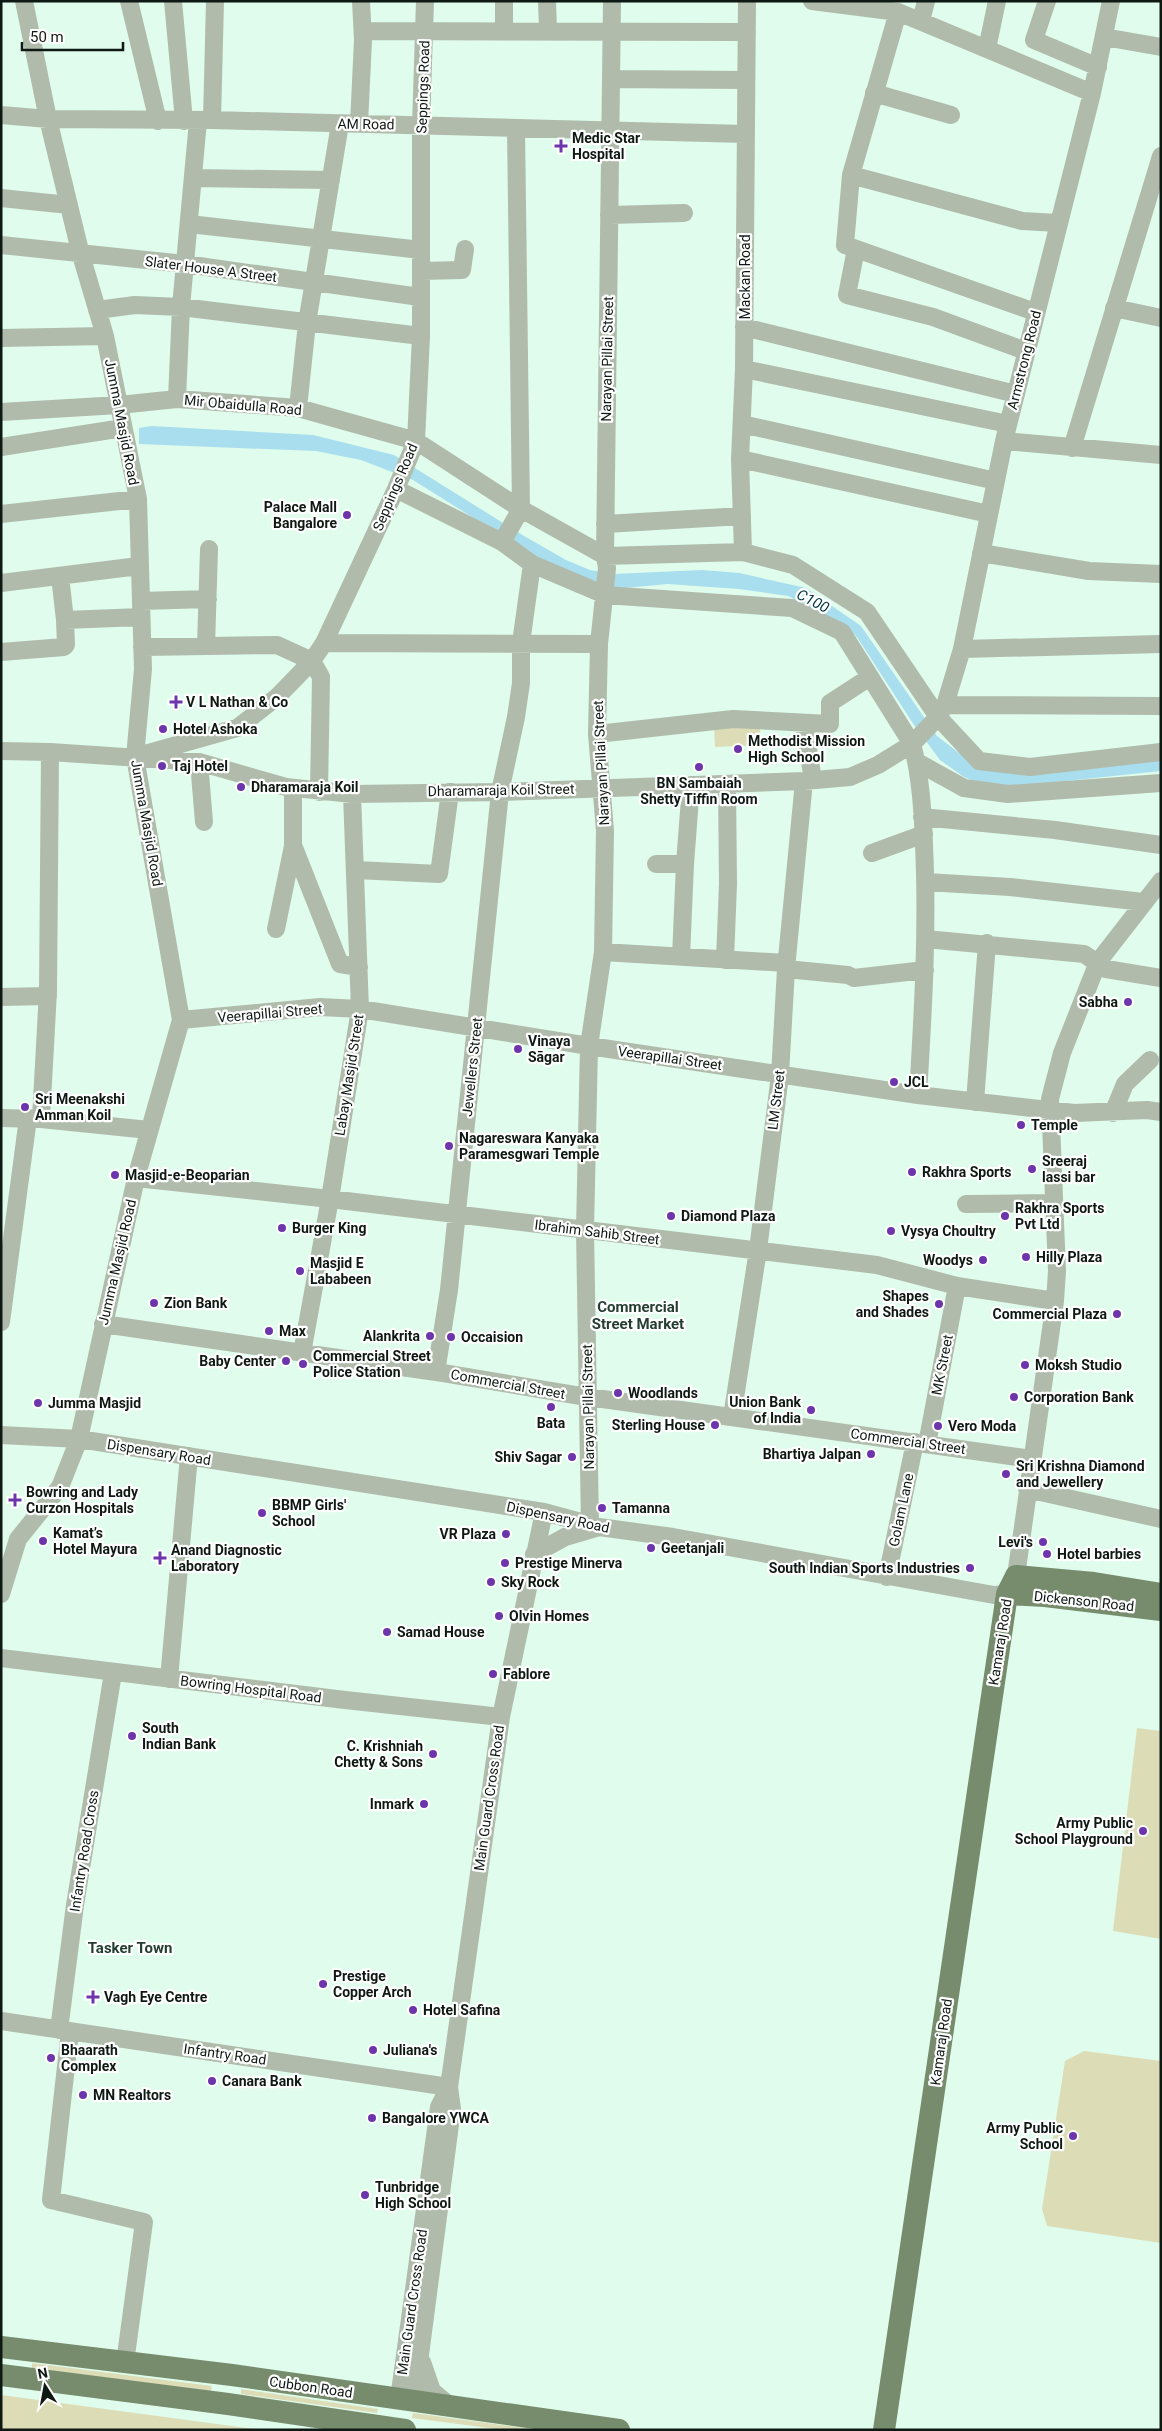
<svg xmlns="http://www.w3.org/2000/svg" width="1162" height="2431" font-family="Roboto,sans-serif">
	<rect width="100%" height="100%" fill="#dffced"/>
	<path fill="#dcddb7" d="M760,724L761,745L715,747L714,725Z
		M1137,1728L1161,1731V1939L1113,1931Z
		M1084,2051L1161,2061V2243L1047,2226L1042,2209L1065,2061Z
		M32,2363L212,2386L211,2391L32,2369Z
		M241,2389L378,2409L377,2413L241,2394Z
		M1,2395L262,2430H1Z
		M413,2413L540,2430H504L412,2418Z"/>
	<path fill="#a9deee" d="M151,426L313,435L394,455L524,536L566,560L590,570L614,574L702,570L739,573L806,588L861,626L937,736L963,756L987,769L1161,757V771L1018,786L984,785L964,777L940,760L914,725L857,637L844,624L788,596L739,589L668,584L614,589L563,574L413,480L361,460L316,451L139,444V428Z"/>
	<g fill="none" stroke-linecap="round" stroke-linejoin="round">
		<path stroke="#b0bbab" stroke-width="18" d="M129,1L158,121
			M173,1L184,121
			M547,1L548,30
			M812,1L898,12L1092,93
			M1047,1L1034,40L1098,67
			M898,12L851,175L845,245L1035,312
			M921,21L926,1
			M504,29V1
			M363,31L747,32
			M1104,37L1161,47
			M987,49L997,1
			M611,79L746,80
			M874,93L951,115
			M1,115L48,119L212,120L745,134
			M212,120L215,1
			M359,124L363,40L361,1
			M851,175L1022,221L1058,223
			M194,178L331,180
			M1,198L69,205
			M609,215L684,213
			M189,224L421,250
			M1,245L185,264L420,297
			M856,249L847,295L933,317L1026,351
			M421,271L462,270L465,249
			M1114,308L1161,318
			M97,310L135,305L181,307L198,121
			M744,327L1016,394
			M1,338L105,336
			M744,369L1008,424
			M177,399L181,307L421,336
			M298,408L307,323L340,124
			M1,412L119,405L177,399L298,408L416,441L521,509L605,556L743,552L793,565L867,612L938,717L979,761L1030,767L1161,752
			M742,424L996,481
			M1004,441L1161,455
			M1,447L123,428
			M1072,448L1161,156
			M740,459L989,514
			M396,489L502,542L532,564L521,643V683L516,717L500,792L449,1290L436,1372
			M1,514L138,499
			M605,524L742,516
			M502,542L521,509L516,128
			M743,552L740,459L744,369L747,1
			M981,553L1089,571L1161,574
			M532,564L605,595L792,608L842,632L912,744C921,776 923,812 924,845C928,929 923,1012 918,1095
			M60,576L65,620L141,617
			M1,583L139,566
			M141,601L208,599
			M324,643L599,644
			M206,646L209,549
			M142,647L277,645L312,661L321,677L319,792
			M962,649L1161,644
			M1,652L64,647L66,645L65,620
			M945,705L1161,706
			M804,724L813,780
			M597,734L733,719L830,724V703L870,677
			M1,751L50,752L199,762L286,787L352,794L500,792L804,781L850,777L878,765L912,744L938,717L945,705L962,649L1004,441L1092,93L1111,1
			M145,754L237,728L277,697L312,661L324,643L396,489L416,441L421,336V126L425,1
			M199,762L204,822
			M917,762L964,788L1008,794L1161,783
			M293,788V845L340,964L359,967
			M922,817L1055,830L1161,845
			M872,853L924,834
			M656,864H685L691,785
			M356,870L439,874L450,792
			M926,882L1010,887L1143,902
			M276,929L293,846
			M926,939L1084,954L1106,969L1161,978
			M603,952L786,963
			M681,957L685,864
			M725,960L728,884L727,784
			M786,969L848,975L854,978L925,970
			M1,997L48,996
			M181,1020L320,1007L360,1009L589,1046L918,1095L1074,1113L1147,1110L1161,1112
			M975,1102L987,943
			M1113,1113L1125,1084L1150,1060
			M1,1118L41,1119L149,1130
			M41,1119L48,991L50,752
			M136,1178L330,1199L877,1265L957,1286L1055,1301
			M966,1204L1053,1203
			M1,1322L28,1118
			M103,1324L443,1373L581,1396L1032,1459
			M302,1353L330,1199L360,1009L352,794
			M732,1417L758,1250L780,1075L786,969L804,781
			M1,1435L79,1439L544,1512L599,1527L673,1537L994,1595L1007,1594
			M927,1444L957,1286
			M1027,1489L1161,1519
			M590,1525L585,1230L589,1046L603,952L605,831L597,734L599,644L607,568L605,556L612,1
			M534,1554L565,1537L599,1527
			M1016,1576L1055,1301L1057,1271L1050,1099L1062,1053L1098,962L1161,881
			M887,1577L915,1442
			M1,1594L18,1539L60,1487L79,1439L136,1178L181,1020L135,757L143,669L138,499L105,336L81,255L48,119L24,1
			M1,1658L345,1700L501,1717
			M169,1679L189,1456
			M1,2021L449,2087
			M59,2030L75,1905L113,1673
			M70,2031L51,2200L144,2222L125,2363
			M422,2362L432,2391L450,2406
			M399,2399L439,2107L449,2087
			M414,2401L452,2109L449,2087L501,1717L544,1512"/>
		<path stroke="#778b6d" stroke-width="22" d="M1016,1576L1094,1583L1161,1594
			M1007,1594L1045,1596L1161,1610
			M1,2347L232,2375L619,2430
			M1,2375L228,2404L405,2430
			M884,2430L1007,1594L1016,1576"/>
	</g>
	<g fill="#6c35ab" stroke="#fff" stroke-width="2">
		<path d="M558.5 138.5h5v5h5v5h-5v5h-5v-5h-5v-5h5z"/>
		<circle cx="347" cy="515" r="5"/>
		<path d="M173.5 694.5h5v5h5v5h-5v5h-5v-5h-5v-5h5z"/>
		<circle cx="163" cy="729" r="5"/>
		<circle cx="738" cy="749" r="5"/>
		<circle cx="162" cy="766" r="5"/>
		<circle cx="699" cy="767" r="5"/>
		<circle cx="241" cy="787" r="5"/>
		<circle cx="1128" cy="1002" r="5"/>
		<circle cx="518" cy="1049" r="5"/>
		<circle cx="894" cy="1082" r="5"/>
		<circle cx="25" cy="1107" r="5"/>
		<circle cx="1021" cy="1125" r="5"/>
		<circle cx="449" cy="1146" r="5"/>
		<circle cx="1032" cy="1169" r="5"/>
		<circle cx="912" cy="1172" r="5"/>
		<circle cx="115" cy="1175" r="5"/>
		<circle cx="671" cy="1216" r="5"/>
		<circle cx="1005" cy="1216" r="5"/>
		<circle cx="282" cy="1228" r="5"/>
		<circle cx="891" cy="1231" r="5"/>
		<circle cx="1026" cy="1257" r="5"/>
		<circle cx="983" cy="1260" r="5"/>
		<circle cx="300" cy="1271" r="5"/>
		<circle cx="154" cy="1303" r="5"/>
		<circle cx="939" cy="1304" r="5"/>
		<circle cx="1117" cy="1314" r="5"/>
		<circle cx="269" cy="1331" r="5"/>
		<circle cx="430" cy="1336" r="5"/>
		<circle cx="451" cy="1337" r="5"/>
		<circle cx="286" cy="1361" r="5"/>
		<circle cx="303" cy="1364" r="5"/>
		<circle cx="1025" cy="1365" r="5"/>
		<circle cx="618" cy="1393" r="5"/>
		<circle cx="1014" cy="1397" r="5"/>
		<circle cx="38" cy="1403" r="5"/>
		<circle cx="551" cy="1407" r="5"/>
		<circle cx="811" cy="1410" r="5"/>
		<circle cx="715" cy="1425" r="5"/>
		<circle cx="938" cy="1426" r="5"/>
		<circle cx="871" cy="1454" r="5"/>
		<circle cx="572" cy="1457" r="5"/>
		<circle cx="1006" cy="1474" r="5"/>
		<path d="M12.5 1492.5h5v5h5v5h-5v5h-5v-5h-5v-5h5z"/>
		<circle cx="602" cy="1508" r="5"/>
		<circle cx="262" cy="1513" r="5"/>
		<circle cx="506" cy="1534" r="5"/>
		<circle cx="43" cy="1541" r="5"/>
		<circle cx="1043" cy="1542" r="5"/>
		<circle cx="651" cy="1548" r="5"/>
		<circle cx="1047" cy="1554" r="5"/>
		<path d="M157.5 1550.5h5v5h5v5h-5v5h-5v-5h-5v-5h5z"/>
		<circle cx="505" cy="1563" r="5"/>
		<circle cx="970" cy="1568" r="5"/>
		<circle cx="491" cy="1582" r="5"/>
		<circle cx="499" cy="1616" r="5"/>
		<circle cx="387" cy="1632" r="5"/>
		<circle cx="493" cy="1674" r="5"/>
		<circle cx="132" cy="1736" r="5"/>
		<circle cx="433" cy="1754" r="5"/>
		<circle cx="424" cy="1804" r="5"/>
		<circle cx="1143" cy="1831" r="5"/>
		<circle cx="323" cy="1984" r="5"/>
		<path d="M90.5 1989.5h5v5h5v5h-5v5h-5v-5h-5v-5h5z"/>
		<circle cx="413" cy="2010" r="5"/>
		<circle cx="373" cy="2050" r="5"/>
		<circle cx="51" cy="2058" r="5"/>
		<circle cx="212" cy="2081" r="5"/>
		<circle cx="83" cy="2095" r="5"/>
		<circle cx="372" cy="2118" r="5"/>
		<circle cx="1073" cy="2136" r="5"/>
		<circle cx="365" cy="2195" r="5"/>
	</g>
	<g text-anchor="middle" stroke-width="4.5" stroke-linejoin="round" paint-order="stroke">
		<g font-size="14" fill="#0f1914" stroke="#fff">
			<text transform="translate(423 87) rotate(-88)" y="5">Seppings Road</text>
			<text transform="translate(366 124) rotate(1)" y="5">AM Road</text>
			<text transform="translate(211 269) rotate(7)" y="5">Slater House A Street</text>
			<text transform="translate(745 277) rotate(-90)" y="5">Mackan Road</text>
			<text transform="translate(607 359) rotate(-89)" y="5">Narayan Pillai Street</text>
			<text transform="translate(1024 360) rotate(-76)" y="5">Armstrong Road</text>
			<text transform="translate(243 405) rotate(5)" y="5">Mir Obaidulla Road</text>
			<text transform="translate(122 422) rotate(79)" y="5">Jumma Masjid Road</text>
			<text transform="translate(395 487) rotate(-67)" y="5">Seppings Road</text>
			<text transform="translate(601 763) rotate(-93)" y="5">Narayan Pillai Street</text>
			<text transform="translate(501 790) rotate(-1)" y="5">Dharamaraja Koil Street</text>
			<text transform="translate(147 823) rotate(80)" y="5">Jumma Masjid Road</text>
			<text transform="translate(270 1013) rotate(-5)" y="5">Veerapillai Street</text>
			<text transform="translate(670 1058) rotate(8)" y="5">Veerapillai Street</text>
			<text transform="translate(472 1067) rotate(-84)" y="5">Jewellers Street</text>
			<text transform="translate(349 1075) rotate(-81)" y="5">Labay Masjid Street</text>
			<text transform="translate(776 1100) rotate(-83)" y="5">LM Street</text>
			<text transform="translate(597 1232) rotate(7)" y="5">Ibrahim Sahib Street</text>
			<text transform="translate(117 1262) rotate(-77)" y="5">Jumma Masjid Road</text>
			<text transform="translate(942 1365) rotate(-79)" y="5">MK Street</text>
			<text transform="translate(508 1384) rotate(10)" y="5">Commercial Street</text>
			<text transform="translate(588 1407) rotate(-91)" y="5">Narayan Pillai Street</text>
			<text transform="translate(908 1441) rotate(8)" y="5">Commercial Street</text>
			<text transform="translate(159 1452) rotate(9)" y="5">Dispensary Road</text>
			<text transform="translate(901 1510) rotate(-78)" y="5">Golam Lane</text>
			<text transform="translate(558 1517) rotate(12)" y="5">Dispensary Road</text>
			<text transform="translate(1084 1601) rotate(6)" y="5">Dickenson Road</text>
			<text transform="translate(1000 1642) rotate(-81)" y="5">Kamaraj Road</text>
			<text transform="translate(251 1689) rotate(7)" y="5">Bowring Hospital Road</text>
			<text transform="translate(489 1798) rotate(-82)" y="5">Main Guard Cross Road</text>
			<text transform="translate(84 1851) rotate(-81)" y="5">Infantry Road Cross</text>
			<text transform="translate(941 2042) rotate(-82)" y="5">Kamaraj Road</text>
			<text transform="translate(225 2054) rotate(8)" y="5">Infantry Road</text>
			<text transform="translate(412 2302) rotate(-82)" y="5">Main Guard Cross Road</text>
			<text transform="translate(311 2387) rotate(8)" y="5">Cubbon Road</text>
		</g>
		<g font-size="14" font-weight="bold" fill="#0f1914" stroke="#fff" text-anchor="start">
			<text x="572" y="143">Medic Star<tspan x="572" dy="16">Hospital</tspan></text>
			<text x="337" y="512" text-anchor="end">Palace Mall<tspan x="337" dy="16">Bangalore</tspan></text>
			<text x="186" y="707">V L Nathan &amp; Co</text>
			<text x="173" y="734">Hotel Ashoka</text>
			<text x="748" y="746">Methodist Mission<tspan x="748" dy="16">High School</tspan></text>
			<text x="172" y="771">Taj Hotel</text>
			<text x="699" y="788" text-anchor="middle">BN Sambaiah<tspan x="699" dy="16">Shetty Tiffin Room</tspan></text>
			<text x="251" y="792">Dharamaraja Koil</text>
			<text x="1118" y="1007" text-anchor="end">Sabha</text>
			<text x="528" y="1046">Vinaya<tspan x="528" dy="16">Sāgar</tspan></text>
			<text x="904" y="1087">JCL</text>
			<text x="35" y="1104">Sri Meenakshi<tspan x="35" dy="16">Amman Koil</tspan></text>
			<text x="1031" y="1130">Temple</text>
			<text x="459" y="1143">Nagareswara Kanyaka<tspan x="459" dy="16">Paramesgwari Temple</tspan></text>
			<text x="1042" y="1166">Sreeraj<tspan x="1042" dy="16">lassi bar</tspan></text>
			<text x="922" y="1177">Rakhra Sports</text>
			<text x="125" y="1180">Masjid-e-Beoparian</text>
			<text x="1015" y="1213">Rakhra Sports<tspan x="1015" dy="16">Pvt Ltd</tspan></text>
			<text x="681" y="1221">Diamond Plaza</text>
			<text x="292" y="1233">Burger King</text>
			<text x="901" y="1236">Vysya Choultry</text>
			<text x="1036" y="1262">Hilly Plaza</text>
			<text x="973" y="1265" text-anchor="end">Woodys</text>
			<text x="310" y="1268">Masjid E<tspan x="310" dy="16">Lababeen</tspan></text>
			<text x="929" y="1301" text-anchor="end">Shapes<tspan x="929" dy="16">and Shades</tspan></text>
			<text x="164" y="1308">Zion Bank</text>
			<text x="1107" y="1319" text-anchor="end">Commercial Plaza</text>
			<text x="279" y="1336">Max</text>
			<text x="420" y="1341" text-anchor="end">Alankrita</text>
			<text x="461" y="1342">Occaision</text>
			<text x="313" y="1361">Commercial Street<tspan x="313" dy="16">Police Station</tspan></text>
			<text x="276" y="1366" text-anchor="end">Baby Center</text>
			<text x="1035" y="1370">Moksh Studio</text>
			<text x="628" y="1398">Woodlands</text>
			<text x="1024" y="1402">Corporation Bank</text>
			<text x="801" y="1407" text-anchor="end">Union Bank<tspan x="801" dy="16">of India</tspan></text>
			<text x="48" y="1408">Jumma Masjid</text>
			<text x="551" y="1428" text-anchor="middle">Bata</text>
			<text x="705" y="1430" text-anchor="end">Sterling House</text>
			<text x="948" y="1431">Vero Moda</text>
			<text x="861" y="1459" text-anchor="end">Bhartiya Jalpan</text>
			<text x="562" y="1462" text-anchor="end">Shiv Sagar</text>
			<text x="1016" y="1471">Sri Krishna Diamond<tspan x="1016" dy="16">and Jewellery</tspan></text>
			<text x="26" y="1497">Bowring and Lady<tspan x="26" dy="16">Curzon Hospitals</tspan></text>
			<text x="272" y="1510">BBMP Girls'<tspan x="272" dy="16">School</tspan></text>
			<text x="612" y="1513">Tamanna</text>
			<text x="53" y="1538">Kamat’s<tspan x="53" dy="16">Hotel Mayura</tspan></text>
			<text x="496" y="1539" text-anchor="end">VR Plaza</text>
			<text x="1033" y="1547" text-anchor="end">Levi's</text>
			<text x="661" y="1553">Geetanjali</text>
			<text x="171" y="1555">Anand Diagnostic<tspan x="171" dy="16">Laboratory</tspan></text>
			<text x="1057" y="1559">Hotel barbies</text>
			<text x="515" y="1568">Prestige Minerva</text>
			<text x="960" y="1573" text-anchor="end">South Indian Sports Industries</text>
			<text x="501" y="1587">Sky Rock</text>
			<text x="509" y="1621">Olvin Homes</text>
			<text x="397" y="1637">Samad House</text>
			<text x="503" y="1679">Fablore</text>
			<text x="142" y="1733">South<tspan x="142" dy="16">Indian Bank</tspan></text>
			<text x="423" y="1751" text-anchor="end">C. Krishniah<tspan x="423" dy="16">Chetty &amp; Sons</tspan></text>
			<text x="414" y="1809" text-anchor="end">Inmark</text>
			<text x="1133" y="1828" text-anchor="end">Army Public<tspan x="1133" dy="16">School Playground</tspan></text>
			<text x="333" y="1981">Prestige<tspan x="333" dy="16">Copper Arch</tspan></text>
			<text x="104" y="2002">Vagh Eye Centre</text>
			<text x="423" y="2015">Hotel Safina</text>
			<text x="61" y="2055">Bhaarath<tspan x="61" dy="16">Complex</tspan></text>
			<text x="383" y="2055">Juliana's</text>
			<text x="222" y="2086">Canara Bank</text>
			<text x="93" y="2100">MN Realtors</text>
			<text x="382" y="2123">Bangalore YWCA</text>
			<text x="1063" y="2133" text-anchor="end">Army Public<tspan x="1063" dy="16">School</tspan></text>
			<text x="375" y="2192">Tunbridge<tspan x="375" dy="16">High School</tspan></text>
		</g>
		<g font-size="15" font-style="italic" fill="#01343f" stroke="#fff">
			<text transform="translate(813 601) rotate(27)" y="5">C100</text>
		</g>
		<g font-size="15" font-weight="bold" fill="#253e32" stroke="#fff">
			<text x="638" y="1312">Commercial<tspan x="638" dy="17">Street Market</tspan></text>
			<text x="130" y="1953">Tasker Town</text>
		</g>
	</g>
	<rect width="1162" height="2431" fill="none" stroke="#0f1914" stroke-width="5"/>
	<g transform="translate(45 2386) rotate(349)" stroke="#ffffff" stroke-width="4" paint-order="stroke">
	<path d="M0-4L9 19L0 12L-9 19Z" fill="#0f1914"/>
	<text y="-8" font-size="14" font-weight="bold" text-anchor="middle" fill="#0f1914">N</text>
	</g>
	<path d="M22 42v8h101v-8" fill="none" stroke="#0f1914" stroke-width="2.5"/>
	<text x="30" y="42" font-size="15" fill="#0f1914" stroke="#ffffff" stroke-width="4" paint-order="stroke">50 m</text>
</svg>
